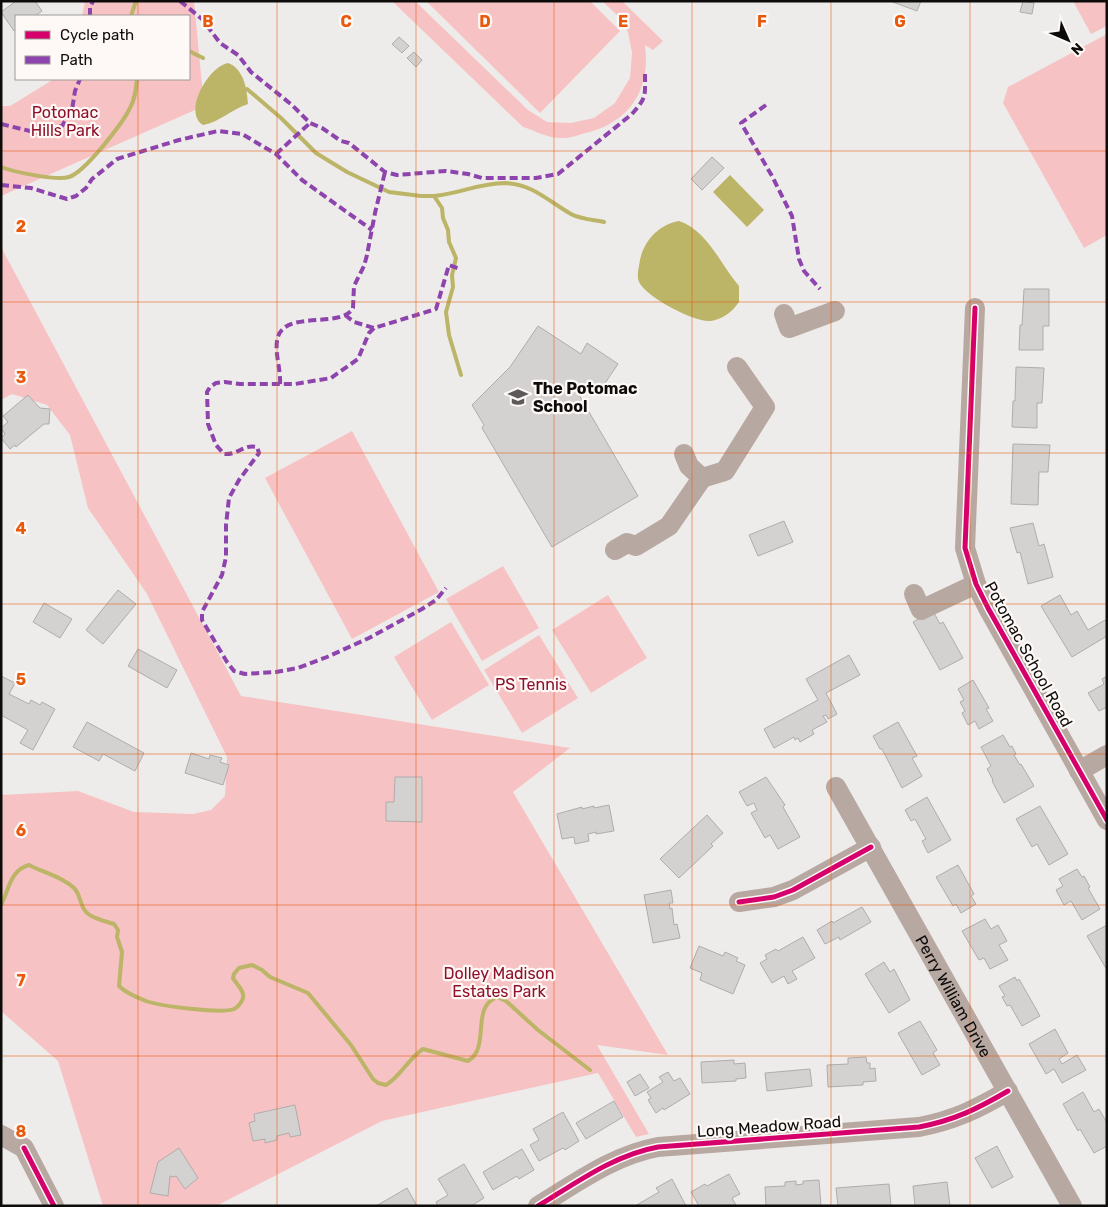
<svg xmlns="http://www.w3.org/2000/svg" width="1108" height="1207" font-family="Rubik,sans-serif">
	<rect width="100%" height="100%" fill="#eeecea"/>
	<path fill="#f7c2c3" d="M85,1H194L204,106L1,196V106H10L54,79H189V16H82Z
		M392,1H415L528,110L547,122L571,123L594,118L615,103L630,78L632,53L628,32L618,16L602,1H622L663,41L653,50L645,45C651,92 628,124 582,134C576,136 569,138 563,138C549,139 536,131 523,127Z
		M426,1H590L620,31L540,113Z
		M1073,1H1107V26L1091,34Z
		M1107,34V235L1084,248L1003,103L1008,87Z
		M1,247L241,696L570,748L513,792L668,1055L597,1045L649,1134L636,1137L598,1073L382,1121L216,1206H103L58,1061L1,1011V795L78,791L134,812L193,814L211,810L225,796L227,757L147,594L88,508L70,435L47,405L12,394L1,400Z
		M352,431L439,592L352,639L265,478Z
		M503,566L539,628L482,661L446,599Z
		M608,595L647,658L591,693L552,630Z
		M451,622L489,685L432,720L394,657Z
		M539,635L578,698L522,733L484,670Z"/>
	<path fill="#bcb466" d="M228,63C244,69 247,89 248,104C232,109 220,122 203,125C182,112 209,66 228,63Z
		M730,175L764,210L747,227L713,192Z
		M679,221C708,231 720,264 739,286V302C732,312 723,319 711,321C695,323 646,297 639,282C637,277 638,271 639,266C641,245 656,225 679,221Z"/>
	<g fill="none" stroke-linecap="round" stroke-linejoin="round">
		<path stroke="#bcb466" stroke-width="4" d="M131,16L136,1
			M189,51L203,58
			M247,89L281,118L316,153L347,172L389,192L421,196H434L442,208L443,218L448,230L449,242L456,258L452,275L453,287L446,312L449,335L461,375
			M1,167C14,172 57,181 69,177C85,172 122,124 130,108C135,99 136,90 137,79
			M434,196C459,194 479,183 505,183C533,184 548,201 571,214C580,219 594,220 604,222
			M1,905C9,890 10,870 29,865C44,873 61,876 74,888C79,893 79,898 82,905C86,918 102,920 114,924L118,930L117,937L122,952L119,986C125,992 138,998 146,1001C159,1006 222,1014 234,1009C238,1007 242,1002 243,998C245,991 236,984 233,978L234,974L239,968L252,965L262,970L270,977L308,993L351,1045L373,1079L378,1083L386,1085C401,1076 408,1059 423,1049L468,1061C491,1048 470,1007 497,997L506,1001L538,1030L590,1070"/>
	</g>
	<path fill="#d4d2d0" stroke="#afadac" d="M16,1H35L42,11L35,16H16V30L14,31L1,12Z
		M890,1H921L917,11Z
		M1023,1L1034,3L1032,14L1020,12Z
		M399,37L409,46L402,53L392,44Z
		M414,52L422,60L416,67L407,58Z
		M712,157L724,168L702,190L691,179Z
		M1024,289H1049V326H1043V350H1019L1020,325H1022Z
		M538,326L581,354L587,343L618,364L599,392L581,383L575,388L638,496L552,547L482,428L484,425L472,405L510,367Z
		M1016,367L1044,368L1042,403H1037V428L1012,427L1013,401H1015Z
		M28,395L40,408L50,409L49,424H44L16,447L15,445L10,449L1,438L5,434L1,428L8,422L3,416Z
		M1013,444L1050,445L1048,472H1039L1038,505L1011,504Z
		M784,521L793,542L758,556L749,535Z
		M1033,523L1039,546L1044,544L1053,577L1028,584L1020,552L1017,553L1010,528Z
		M118,590L136,604L103,644L86,630Z
		M1060,595L1071,615L1077,611L1088,630L1105,620L1107,623V636L1072,657L1041,606Z
		M44,603L72,619L60,638L33,622Z
		M933,611L940,624L943,622L963,658L940,670L913,622Z
		M138,649L177,670L167,688L128,666Z
		M849,655L860,675L826,693L837,714L828,719L826,715L823,716L827,722L812,730L814,734L800,742L798,738L795,740L794,737L774,748L764,729L818,700L806,679Z
		M1,676L15,683L9,694L29,704L31,700L40,705L42,702L55,709L33,750L20,743L28,730L1,715Z
		M1107,676V707L1099,711L1088,693L1104,684L1102,679Z
		M973,680L989,708L986,709L993,721L979,729L975,721L968,725L962,713L965,711L960,702L964,700L958,689Z
		M87,722L144,753L135,771L103,754L99,761L73,747Z
		M898,722L917,756L912,758L922,776L902,788L882,749H880L873,736Z
		M1003,735L1010,747L1012,746L1016,754L1014,755L1020,765L1021,764L1034,786L1004,803L992,781L993,780L987,769L991,766L981,747Z
		M191,753L209,759L210,755L222,758L220,762L229,765L223,785L185,773Z
		M395,777H422V822L386,821V802H394Z
		M766,777L785,805L783,807L800,837L778,849L770,835L765,838L751,813L757,810L754,803L747,806L739,792Z
		M927,797L951,840L928,853L922,841L926,839L915,819L911,821L905,810Z
		M609,805L614,831L596,834V832L588,834L589,841L575,844L574,837L562,839L557,814L582,807V809L594,806V808Z
		M1040,806L1068,854L1049,865L1037,844L1032,847L1016,819Z
		M707,815L723,833L711,844L713,846L679,878L660,859Z
		M958,865L974,894L971,896L976,904L961,913L956,904L953,906L936,877Z
		M1077,869L1082,877L1084,876L1090,887L1088,888L1100,909L1082,920L1071,901L1064,905L1056,890L1063,886L1059,879Z
		M671,890L673,903H669L670,909L672,908L674,925L677,924L680,938L653,943L644,895Z
		M862,907L871,922L840,940L839,937L825,944L817,930L832,921L833,923Z
		M985,919L991,929L998,925L1007,941L999,945L1008,960L990,969L984,958L979,960L962,931Z
		M1107,925V970L1087,936Z
		M803,937L815,958L792,971L797,979L788,984L784,976L772,983L760,963L767,959L765,955L776,949L778,951Z
		M699,946L723,956L725,952L738,958L736,961L745,965L733,994L700,980L702,973L690,968Z
		M884,962L890,972L894,969L910,1000L889,1013L865,974Z
		M1015,977L1017,981L1019,979L1040,1016L1022,1026L1010,1005L1007,1006L1002,997L1005,996L999,986Z
		M920,1021L937,1050L933,1053L940,1065L922,1075L898,1033Z
		M1055,1029L1068,1053L1059,1059L1062,1064L1077,1055L1086,1070L1062,1083L1054,1069L1046,1074L1029,1044Z
		M866,1057L867,1063H870V1069L875,1068L876,1081L863,1082V1085L828,1087L827,1065L848,1064V1058Z
		M734,1060V1064L745,1063L746,1078L736,1079V1081L702,1083L701,1062Z
		M810,1069L812,1086L767,1091L765,1073Z
		M668,1072L674,1081L680,1078L690,1094L664,1110L663,1108L656,1113L648,1100L651,1098L647,1092L663,1082L659,1077Z
		M640,1074L649,1088L635,1096L627,1082Z
		M1083,1092L1094,1112L1099,1109L1107,1123V1146L1094,1153L1080,1129L1078,1131L1063,1104Z
		M614,1101L623,1117L586,1139L576,1123Z
		M295,1105L301,1135L290,1137L289,1133L277,1136V1140L265,1143V1139L253,1141L249,1123L255,1121L254,1114Z
		M563,1112L579,1141L565,1150L563,1148L539,1161L530,1145L539,1140L533,1129Z
		M997,1146L1013,1177L992,1188L975,1158Z
		M179,1148L198,1178L185,1189L176,1176L173,1177L170,1176L168,1196L150,1193L158,1162Z
		M522,1149L534,1170L519,1179L517,1176L493,1190L483,1172Z
		M464,1164L484,1198L471,1206H438L436,1202L448,1195L438,1179Z
		M729,1174L740,1194L732,1198L736,1205L699,1206L691,1192L705,1184L707,1186Z
		M672,1179L686,1206H635L659,1192L656,1188Z
		M819,1180L821,1206H766L765,1187L785,1186V1182L796,1181V1185L803,1184V1181Z
		M947,1182L950,1206H915L913,1186Z
		M889,1184L891,1206H838L836,1188Z
		M407,1188L417,1206H376Z"/>
	<g fill="none" stroke-linecap="round" stroke-linejoin="round">
		<g stroke="#b8a8a2" stroke-width="20">
			<path d="M975,308L965,548L976,584L988,608L1107,820"/>
			<path d="M784,314L789,328L835,311"/>
			<path d="M684,454L689,466L702,478"/>
			<path d="M615,550L627,543L636,546L669,526L702,478L725,471L765,407L737,367"/>
			<path d="M914,594L921,610L976,584"/>
			<path d="M1079,771L1107,755"/>
			<path id="s1" d="M836,787L1072,1206"/>
			<path d="M739,902L774,897L793,890L871,847"/>
			<path d="M1,1135L24,1148L54,1206"/>
			<path d="M538,1206C576,1183 614,1155 658,1147L919,1127C955,1120 977,1109 1008,1091"/>
		</g>
		<path stroke="#8e44ad" stroke-width="4" stroke-dasharray="8 4" stroke-linecap="butt" d="M180,1L202,19L220,43L238,55L251,72L292,105L310,123L322,128L341,141L349,143L385,172L397,175L446,171L468,174L482,178H536L558,174L632,114C647,97 645,96 645,74
			M90,16V7L93,1
			M766,105L741,123L772,176L792,216L799,259L804,271L820,289
			M1,124L34,132L62,126L72,110L75,91L80,79
			M276,154L310,123
			M1,185L31,188L67,199L76,196L86,188L92,179L117,159L179,140L218,131L242,134L276,154L302,180L372,230
			M345,315L354,322L374,328L436,309L449,265L460,269
			M374,328L369,333L358,359L331,378L295,384H240L225,382L216,383L210,387L207,392L208,424L216,445L224,454C239,455 243,444 257,447L259,453L239,480L229,498L226,525V557L222,575L202,612V620L227,662L234,671L245,674L276,672L298,668L327,657L369,638L422,609L436,600L446,588
			M280,384C281,370 275,355 277,341C281,308 341,330 353,308L354,286L364,266L367,255L375,213L385,172"/>
		<defs>
			<path id="cycleway" d="M975,308L965,548L976,584L988,608L1107,820
				M739,902L774,897L793,890L871,847
				M24,1148L54,1206
				M538,1206C576,1183 614,1155 658,1147L919,1127C955,1120 977,1109 1008,1091"/>
		</defs>
		<use href="#cycleway" stroke="#fef9f6" stroke-width="8"/>
		<use href="#cycleway" stroke="#d6006c" stroke-width="5"/>
	</g>
	<path fill="none" stroke="#e8590c" stroke-width="1" stroke-opacity="0.55" d="M138,1V16M277,1V1206M416,1V1206M554,1V1206M692,1V1206M831,1V1206M970,1V1206M138,79V1206M1,151H1107M1,302H1107M1,453H1107M1,604H1107M1,754H1107M1,905H1107M1,1056H1107"/>
	<defs>
		<symbol id="school-bare" viewBox="-9 -9 18 18"><path d="M0-5L7-2L0 1L-7-2ZM-4 1L0 2.5L4 1V4Q0 6-4 4Z" fill="#5c5a59" stroke="#fef9f6" stroke-width="2.5" paint-order="stroke"/></symbol>
	</defs>
	<g fill-rule="evenodd">
		<use href="#school-bare" x="504" y="383" width="28" height="28"/>
	</g>
	<g text-anchor="middle" stroke-width="4.5" stroke-linejoin="round" paint-order="stroke">
		<g font-size="16" fill="#8f102a" stroke="#fef9f6">
			<text x="65" y="118">Potomac<tspan x="65" dy="18">Hills Park</tspan></text>
			<text x="531" y="690">PS Tennis</text>
			<text x="499" y="979">Dolley Madison<tspan x="499" dy="18">Estates Park</tspan></text>
		</g>
		<g font-size="16" font-weight="bold" fill="#0d0c0b" stroke="#fef9f6" text-anchor="start">
			<text x="533" y="394">The Potomac<tspan x="533" dy="18">School</tspan></text>
		</g>
		<g font-size="16" fill="#0d0c0b" stroke="#fef9f6">
			<text transform="translate(1029 654) rotate(61)" y="6">Potomac School Road</text>
			<text dy="6" stroke="none"><textPath href="#s1" startOffset="240">Perry William Drive</textPath></text>
			<text transform="translate(769 1126) rotate(-4)" y="6">Long Meadow Road</text>
		</g>
	</g>
	<g font-size="16" text-anchor="middle" font-weight="bold" fill="#e8590c" stroke="#fef9f6" stroke-width="4.5" stroke-linejoin="round" paint-order="stroke">
		<text x="208" y="27">B</text>
		<text x="346" y="27">C</text>
		<text x="485" y="27">D</text>
		<text x="623" y="27">E</text>
		<text x="762" y="27">F</text>
		<text x="900" y="27">G</text>
		<text x="21" y="232">2</text>
		<text x="21" y="383">3</text>
		<text x="21" y="534">4</text>
		<text x="21" y="685">5</text>
		<text x="21" y="836">6</text>
		<text x="21" y="986">7</text>
		<text x="21" y="1137">8</text>
	</g>
	<rect width="1108" height="1207" fill="none" stroke="#0d0c0b" stroke-width="5"/>
	<rect x="15" y="15" width="175" height="65" fill="#fef9f6" stroke="#9e9a98"/>
	<rect x="25" y="31" width="25" height="8" fill="#d6006c" stroke="#9e9a98"/>
	<text x="60" y="40" font-size="15" fill="#0d0c0b">Cycle path</text>
	<rect x="25" y="56" width="25" height="8" fill="#8e44ad" stroke="#9e9a98"/>
	<text x="60" y="65" font-size="15" fill="#0d0c0b">Path</text>
	<g transform="translate(1068 40) rotate(135)" stroke="#fef9f6" stroke-width="4" paint-order="stroke">
	<path d="M0-4L9 19L0 12L-9 19Z" fill="#0d0c0b"/>
	<text y="-8" font-size="14" font-weight="bold" text-anchor="middle" fill="#0d0c0b">N</text>
	</g>
</svg>
